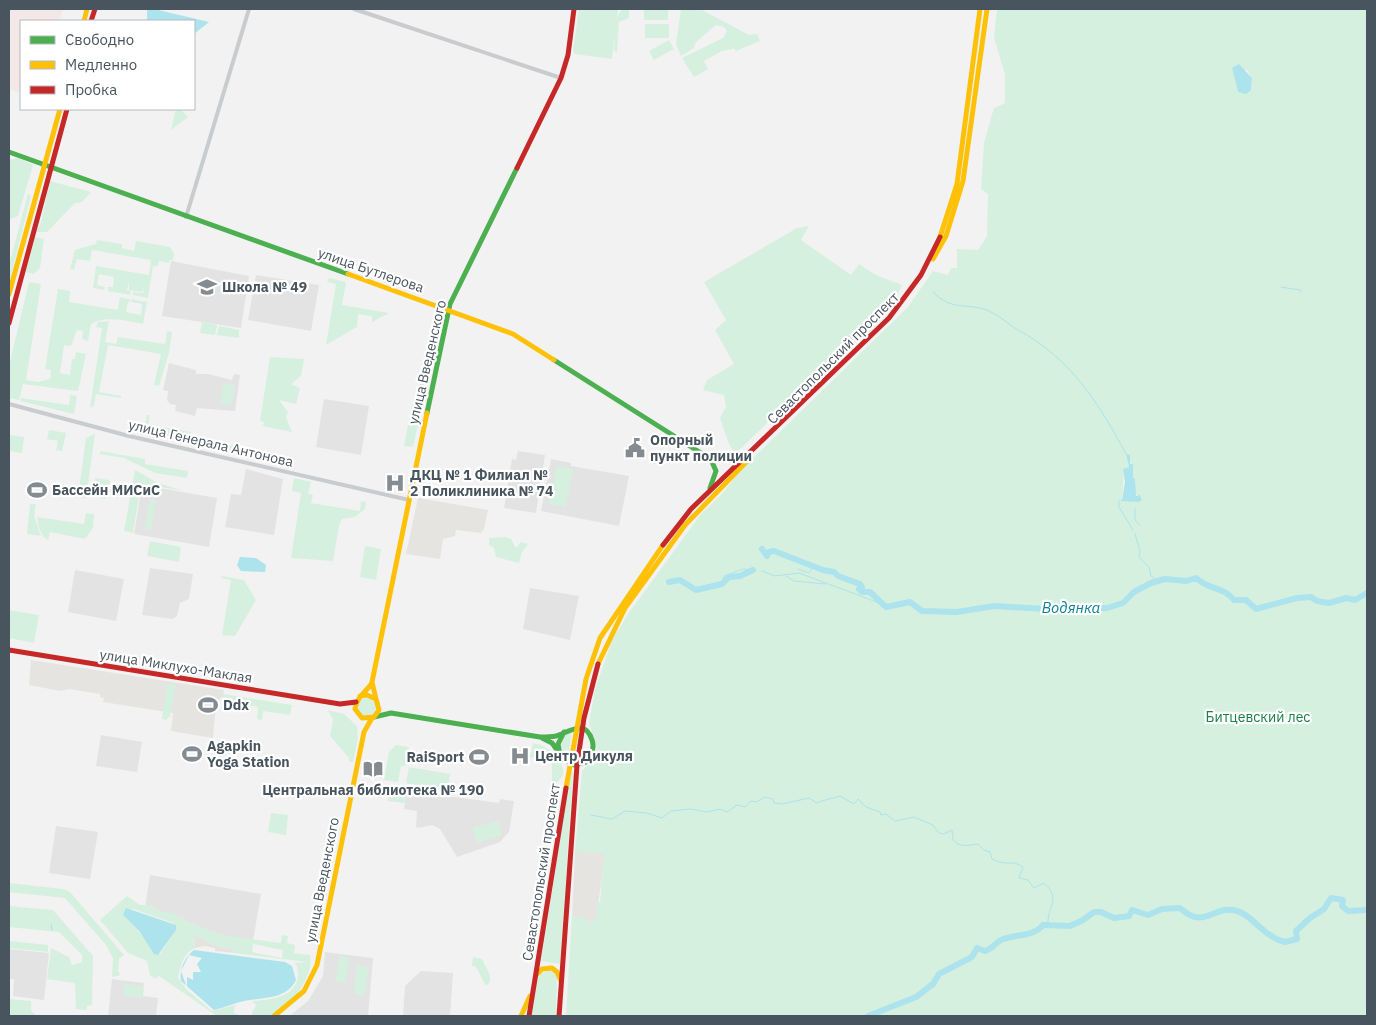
<svg xmlns="http://www.w3.org/2000/svg" width="1376" height="1025" font-family="'IBM Plex Sans',sans-serif">
	<rect width="100%" height="100%" fill="#f2f2f2"/>
	<path fill="#e6e4e0" d="M418,498L488,510L484,529L481,533L456,530L455,536L443,539L440,559L406,554Z
		M31,660L224,690L223,696L216,702L213,738L171,731L173,713L103,702L104,698L100,697V694L69,689L60,691L29,685Z
		M578,850L605,853L596,921H586L585,917H572L575,852Z"/>
	<path fill="#e4e3e4" d="M171,261L249,276L241,328L162,316Z
		M256,275L319,285L311,331L248,320Z
		M169,363L196,370V374H208L232,380L234,374L240,375L235,411L197,408L195,416L175,411L176,405L170,404L167,400L168,391L163,390Z
		M324,399L369,406L361,455L316,447Z
		M518,451L545,455L536,513L504,508L512,459L516,460Z
		M551,459L571,463V466L629,476L619,526L541,511Z
		M246,469L283,479L274,535L225,527L231,494L241,495Z
		M142,485L217,498L209,547L134,534Z
		M150,568L193,574L189,599L180,603L177,616L173,619L142,615Z
		M75,570L124,579L116,621L68,612Z
		M530,588L579,596L570,640L523,629Z
		M101,735L142,742L137,772L96,766Z
		M390,788L499,803L500,799L514,801L509,832L500,842L457,857L440,829L432,825L417,828L416,825L417,811L404,809L405,803L388,801Z
		M56,826L98,832L90,879L49,873Z
		M150,875L261,894L253,941L221,935L145,907Z
		M9,949L49,953L44,1000L13,996L14,979H9Z
		M325,952L373,958L368,1016H289L308,1001L323,976Z
		M421,971L453,973L450,1016H403L405,986Z
		M112,979L144,983L143,996L158,998L156,1016H108Z"/>
	<path fill="#f4e7e7" d="M9,9H63L59,21H21V93L9,89Z"/>
	<path fill="#d6f0df" fill-rule="evenodd" d="M579,9H618L617,17L622,9H629V18L619,22L617,52L614,51L615,34L612,59L575,54L573,50Z
		M644,9H668V20H644Z
		M681,9H700L749,35L757,34L760,41L736,51L732,46L733,49L722,51L704,61L708,69L694,77L682,58L723,38L727,31L724,27L716,25L695,43L694,48L681,56L676,44Z
		M997,9H1367V1016H566L572,917H586V921H596L597,902H600L604,853L575,852L582,771L594,758L597,748L589,723L590,717L595,690L612,640L628,614L701,514L721,495L741,470L908,307L933,271L948,275L951,268H957V249L978,250L987,236L988,194L981,189L984,143L994,108L1005,103V75L994,37ZM1232,68L1247,70L1252,78L1251,90L1238,92ZM1126,454L1132,466L1134,494L1141,497L1142,500L1139,502L1122,500L1124,470L1129,467Z
		M645,24H669V38H645Z
		M669,40L674,49L654,60L649,51Z
		M176,109H180L188,117L171,130Z
		M18,158L33,165L18,216L9,220V160Z
		M50,181L91,192L82,202L75,203L47,232H36L41,222Z
		M28,194L31,196L9,284V265Z
		M809,226L801,240L851,275L859,264L876,275L902,285L895,300L735,454L729,444L720,418L726,407L724,395L703,390L707,380L734,364L715,330L726,320L704,282L797,228Z
		M35,237L44,239L40,268L34,274L26,272Z
		M97,240L122,244V248L134,251L136,241L170,247L174,254L173,260H169V263L159,261L158,266H153L148,298L133,295V292L143,293L144,285L142,292L129,290V282L127,290L131,291L130,295L108,291V287H113L114,277L99,274L97,285L105,287L104,290L93,288L96,266L149,275L151,260L92,250L90,261L77,259L74,270L70,269L75,250L96,244Z
		M329,278L346,282L342,305L389,313L372,322V316L358,314L357,327L326,345L336,284L327,282Z
		M29,282L41,284L26,380L38,382L50,379L51,370L45,369L58,289L70,291L69,302L118,310L120,297L129,299L130,302H128L126,312L141,315L142,304L132,302L130,299L147,302L143,324C127,321 106,315 91,324L88,341L82,339L83,331L77,330L71,346L64,345L60,373L70,375L72,359H75L76,352L86,354L78,391L23,384L19,400L9,398V366Z
		M109,321L105,342L116,344L118,337L165,344L167,331L172,332L169,353L159,386L154,385L161,354L108,345L99,392L121,396V398L96,394L94,406L90,408L102,328L96,327L98,322Z
		M202,322L217,325L215,335L200,333Z
		M219,326L239,330V338L217,335Z
		M270,357L304,359L301,376L291,384L300,388L296,404L279,400L288,412L286,417L292,432L263,426L264,422L260,421Z
		M429,359L431,363L423,404L417,403L422,373H426L427,368L423,367L425,360Z
		M226,383L235,386L231,406L221,402L223,385Z
		M70,395L77,396L74,414L20,401L21,398L69,405Z
		M412,405L422,407L413,447L404,446Z
		M147,415H150L148,425L191,432L189,442L144,431Z
		M49,430L66,433L62,451L56,450L58,441L47,439Z
		M95,434L86,498L78,497L86,438Z
		M9,435L24,437L22,453L9,451Z
		M195,439L238,447L237,452L283,459L281,464L194,444Z
		M100,451L145,459V464L188,471L187,478L155,473L124,458L100,454Z
		M557,466L573,469L566,507L549,504Z
		M135,470L158,483L184,491L141,484L133,533L124,531Z
		M95,478L110,480L106,499L91,496Z
		M294,478L311,482L308,493L313,495L311,503L360,511L361,501L366,502L365,509L355,517L342,519L339,525L333,561L291,558L301,493L292,491Z
		M150,499L156,501L151,530L145,528Z
		M30,504H36L34,516L41,536L27,534Z
		M86,513L94,514L93,528L85,539L50,532L48,540C40,536 38,525 37,517L84,524Z
		M505,537L511,539L516,548L521,542L528,544L522,552L519,563L496,557L494,548L489,545V538Z
		M150,541L181,547L179,562L147,556Z
		M365,546L381,549L376,580L360,577Z
		M222,576L244,580L256,600L235,636L222,635L231,580L221,578Z
		M9,610L39,615L34,643L9,638Z
		M167,684L176,685L170,716L166,720L162,719Z
		M223,694L292,705L290,715L263,711L262,720L257,719L258,707L222,700Z
		M358 707a9 9 0 1 1 18 0a9 9 0 1 1-18 0Z
		M328,710L344,714L357,726L358,738L353,762H349V758L330,736L333,720Z
		M572,731L568,757L566,758L559,750C561,740 562,734 572,731Z
		M533,743C546,744 565,760 563,775L552,788V764L546,759L528,757L531,754Z
		M396,745L409,747L405,766H401L398,782L384,780L389,752Z
		M409,767L450,774L448,791L406,783Z
		M571,772H573L560,964L541,961Z
		M391,790L407,792L405,803L389,800Z
		M271,813L288,815L286,835L268,832Z
		M498,821L502,835L477,843L473,828Z
		M9,883L63,889L70,892L124,955L119,959L118,971L121,975L112,977L113,958L106,945L65,898L9,892Z
		M127,896L140,905H152L156,910L176,914L177,918L179,915L186,921L221,935L281,943L282,935L288,936L287,943L295,945L294,953L310,955C315,976 289,1011 268,1016C264,1017 257,1016 252,1016V1013L256,1005L252,1001C269,1000 297,998 298,975H300L298,974L297,966L294,963L307,962L235,953L232,949L215,946L194,935L195,948C183,953 180,967 178,978L186,989L212,1011L235,1005L234,1013L242,1016H217L159,976L155,979L150,975L147,961L128,953L100,920ZM133,909L173,923L177,928L160,954L123,915ZM253,944L283,950L282,958L252,952Z
		M9,906L53,910L93,956L92,1005L87,1006V1010L76,1009L75,983L47,979L51,948L69,957L72,965L82,962V955L59,932L9,927Z
		M9,941L48,945V952L9,948Z
		M339,956L349,958L346,983L336,981Z
		M473,957L482,959L490,975V982L486,986L476,967L472,966Z
		M357,965L369,967L365,995L354,994Z
		M551,970L557,976L556,1016H531L539,974Z
		M125,984L143,986L142,998L124,996Z
		M9,999L31,1001V1010L36,1016H10Z"/>
	<path fill="#e5e3de" d="M194,935L215,946L232,949L235,953L215,951V948L204,946L195,948Z"/>
	<path fill="#ace3ed" d="M147,9H154L209,22L194,34V21H147Z
		M1239,64L1252,78L1251,90L1246,94L1238,92L1232,68Z
		M1126,454L1130,455V464H1133V478L1135,479L1136,496L1140,495L1142,500L1139,502L1119,501L1122,500L1125,482L1123,469L1129,467Z
		M240,557L256,558L266,565L265,572L241,571L237,565Z
		M126,908L176,925V930L158,955L154,954L140,932L123,915Z
		M194,950L285,962L292,966L296,980C286,1000 263,997 244,1001C234,1003 224,1008 214,1010L181,981C179,969 185,957 194,950Z"/>
	<path fill="#f2f2f2" d="M189,955L202,958L197,964L201,972H193V980L187,977V988L181,971Z"/>
	<g fill="none" stroke-linecap="round" stroke-linejoin="round">
		<path stroke="#ace3ed" stroke-width="1" d="M1281,287L1300,290L1301,292
			M933,292C952,312 967,302 989,311C1000,316 1008,324 1018,330C1070,358 1099,403 1126,454
			M1119,501V507L1133,530
			M1135,509V520L1140,525
			M1135,534L1140,552L1139,557L1149,567L1151,576L1158,581
			M798,569L809,573L813,567
			M762,571L775,576L799,573L882,604
			M786,576L794,581L825,584
			M722,584L724,576L743,569L753,570
			M591,815L612,819L625,811L647,813L662,818L671,811L690,809L707,812L720,809L727,812L737,805L745,807L751,801L757,802L765,797L773,799L774,803L782,804L809,798L817,803C825,799 832,799 840,796L854,804L858,799L866,807L880,812L881,815L886,814L895,821L914,817L933,825L939,833L944,834L952,830L953,840C960,848 968,845 978,844L984,850L990,852L992,859C1001,864 1007,863 1015,863L1023,867L1019,878L1028,880L1034,888L1044,883C1062,899 1047,906 1048,924
			M51,924L52,930"/>
		<path stroke="#ace3ed" stroke-width="6" d="M762,549L767,556L769,552L774,551L823,570L834,572L838,576L860,584L862,587L859,589L862,592H870L886,607L910,602L922,611L957,612L994,606L1063,610L1107,608L1123,603L1134,592L1151,583L1165,579L1186,581L1196,578C1209,590 1224,587 1234,600H1246L1256,609L1297,598L1311,597L1317,601L1329,603L1346,598L1355,600L1367,593
			M669,582L680,580L696,590L722,584L729,577L740,576L753,570
			M868,1016L916,997L933,984L939,974L972,957L977,948L985,951C992,949 995,943 1001,940C1014,934 1034,937 1043,925L1070,926L1083,920L1094,912H1101L1114,918L1129,916L1132,910L1148,915L1162,909L1180,908C1205,931 1213,904 1237,911C1251,914 1265,938 1285,942L1297,939L1296,931L1310,918L1324,909L1331,898L1343,900L1342,906L1348,911L1367,910"/>
		<path stroke="#c9ccce" stroke-width="4" d="M354,9L561,78
			M186,217L249,9
			M9,404L129,436L409,500"/>
		<path stroke="#4caf50" stroke-width="5" d="M9,152L348,274
			M554,360L704,455L712,462L716,471L710,488
			M427,413L450,304L517,168
			M374,717L391,713L540,737C545,737 551,737 556,736C570,732 585,718 592,740C595,748 591,756 586,762L574,765L560,756L558,744L564,732
			M542,738L552,743L557,750"/>
		<path stroke="#ffc107" stroke-width="5" d="M84,21L87,9
			M940,237L957,184L980,9
			M933,259L946,236L963,181L987,9
			M348,274L513,334L554,360
			M9,294L60,109
			M598,664L625,608L685,525L751,457
			M360,696L367,695L376,699L379,710L374,717L362,718L355,709C356,698 366,692 372,683
			M376,699L372,682L427,413
			M566,788L586,679L600,638L663,545
			M537,974L542,969L552,968L557,972L561,981
			M274,1016L304,991L317,965L364,732L372,718
			M521,1016L530,996"/>
		<path stroke="#c62828" stroke-width="5" d="M91,21L95,9
			M517,168L561,78L568,55L574,9
			M9,323L67,109
			M706,456L744,458
			M663,545L691,509L889,318L921,275L940,237
			M9,650L340,704L356,702
			M529,1016L566,788
			M559,1016L577,765L584,718L598,664"/>
	</g>
	<defs>
		<symbol id="school-bare" viewBox="-9 -9 18 18"><path d="M0-5L7-2L0 1L-7-2ZM-4 1L0 2.5L4 1V4Q0 6-4 4Z" fill="#848c92" stroke="#fff" stroke-width="2.5" paint-order="stroke"/></symbol>
		<symbol id="civic-bare" viewBox="-9 -9 18 18"><path d="M-.6-6.5H3V-4.5H.6V-3L4-1V1h2V6H-6V1h2V-1L-.6-3ZM-1.2 2.5V6h2.4V2.5Z" fill="#848c92" stroke="#fff" stroke-width="2.5" paint-order="stroke"/></symbol>
		<symbol id="hospital-bare" viewBox="-9 -9 18 18"><path d="M-5-5h3v3.5h4V-5h3V5h-3V1.5h-4V5h-3Z" fill="#848c92" stroke="#fff" stroke-width="2.5" paint-order="stroke"/></symbol>
		<symbol id="stadium-bare" viewBox="-9 -9 18 18"><path d="M0-5a6.5 5 0 1 0 0 10a6.5 5 0 1 0 0-10ZM-3.5-1.8h7v3.6h-7Z" fill="#848c92" stroke="#fff" stroke-width="2.5" paint-order="stroke"/></symbol>
		<symbol id="library-bare" viewBox="-9 -9 18 18"><path d="M-6-4Q-3-5.5-.7-3.5V5Q-3 3-6 4ZM6-4Q3-5.5 .7-3.5V5Q3 3 6 4Z" fill="#848c92" stroke="#fff" stroke-width="2.5" paint-order="stroke"/></symbol>
	</defs>
	<g fill-rule="evenodd">
		<use href="#school-bare" x="193" y="273" width="28" height="28"/>
		<use href="#civic-bare" x="621" y="434" width="28" height="28"/>
		<use href="#hospital-bare" x="381" y="469" width="28" height="28"/>
		<use href="#stadium-bare" x="23" y="476" width="28" height="28"/>
		<use href="#stadium-bare" x="194" y="691" width="28" height="28"/>
		<use href="#stadium-bare" x="178" y="740" width="28" height="28"/>
		<use href="#hospital-bare" x="506" y="742" width="28" height="28"/>
		<use href="#stadium-bare" x="465" y="743" width="28" height="28"/>
		<use href="#library-bare" x="359" y="755" width="28" height="28"/>
	</g>
	<g text-anchor="middle" stroke-width="4.5" stroke-linejoin="round" paint-order="stroke">
		<g font-size="14" fill="#49555e" stroke="#fff">
			<text transform="translate(371 270) rotate(19)" y="5">улица Бутлерова</text>
			<text transform="translate(833 358) rotate(-45)" y="5">Севастопольский проспект</text>
			<text transform="translate(427 362) rotate(-77)" y="5">улица Введенского</text>
			<text transform="translate(211 443) rotate(13)" y="5">улица Генерала Антонова</text>
			<text transform="translate(176 666) rotate(9)" y="5">улица Миклухо-Маклая</text>
			<text transform="translate(541 872) rotate(-81)" y="5">Севастопольский проспект</text>
			<text transform="translate(322 880) rotate(-79)" y="5">улица Введенского</text>
		</g>
		<g font-size="14" font-weight="bold" fill="#49555e" stroke="#fff" text-anchor="start">
			<text x="222" y="292">Школа № 49</text>
			<text x="650" y="445">Опорный<tspan x="650" dy="16">пункт полиции</tspan></text>
			<text x="410" y="480">ДКЦ № 1 Филиал №<tspan x="410" dy="16">2 Поликлиника № 74</tspan></text>
			<text x="52" y="495">Бассейн МИСиС</text>
			<text x="223" y="710">Ddx</text>
			<text x="207" y="751">Agapkin<tspan x="207" dy="16">Yoga Station</tspan></text>
			<text x="535" y="761">Центр Дикуля</text>
			<text x="464" y="762" text-anchor="end">RaiSport</text>
			<text x="373" y="795" text-anchor="middle">Центральная библиотека № 190</text>
		</g>
		<g font-size="14" fill="#198046" stroke="#fff">
			<text x="1258" y="722">Битцевский лес</text>
		</g>
		<g font-size="15" font-style="italic" fill="#0e8094" stroke="#fff">
			<text x="1071" y="613">Водянка</text>
		</g>
	</g>
	<rect width="1376" height="1025" fill="none" stroke="#49555e" stroke-width="20"/>
	<rect x="20" y="20" width="175" height="90" fill="#ffffff" stroke="#b6bbbf"/>
	<rect x="30" y="36" width="25" height="8" fill="#4caf50" stroke="#b6bbbf"/>
	<text x="65" y="45" font-size="15" fill="#49555e">Свободно</text>
	<rect x="30" y="61" width="25" height="8" fill="#ffc107" stroke="#b6bbbf"/>
	<text x="65" y="70" font-size="15" fill="#49555e">Медленно</text>
	<rect x="30" y="86" width="25" height="8" fill="#c62828" stroke="#b6bbbf"/>
	<text x="65" y="95" font-size="15" fill="#49555e">Пробка</text>
</svg>
